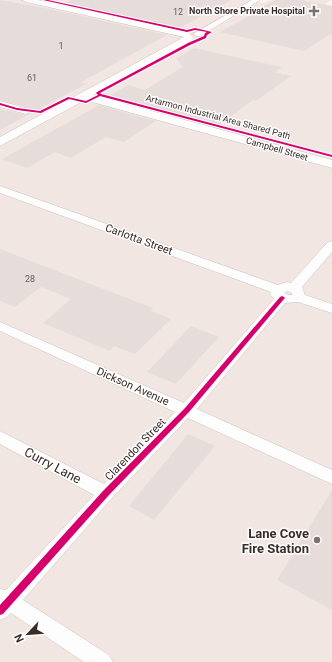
<svg xmlns="http://www.w3.org/2000/svg" width="332" height="662" font-family="Roboto,sans-serif">
	<rect width="100%" height="100%" fill="#f9f4f3"/>
	<path fill="#f2e6e3" d="M0,0H246L264,3L270,0H331L325,4L332,6V662H0Z"/>
	<path fill="#e6ddda" d="M0,0L50,9L167,35L81,82L86,84L0,130V109L26,115L32,111L29,108L0,100Z
		M71,0H231L178,29L62,4Z
		M275,0H300L332,6V33L304,51L220,32L260,10L258,9Z
		M194,48L282,67L275,72L291,76L256,101L253,100L219,125L170,113L168,114L111,98L112,97L109,96L128,85L145,90L183,67L176,59Z
		M99,105L156,121L124,142L106,137L71,158L55,152L27,168L2,159Z
		M0,249L153,308L151,311L171,319L135,354L114,346L110,351L43,323L71,299L41,287L15,307L0,301Z
		M191,326L219,337L176,384L147,372Z
		M188,434L215,446L154,520L129,506Z
		M332,490V610L277,580Z"/>
	<g fill="none" stroke-linecap="round" stroke-linejoin="round">
		<defs>
			<path id="minor" d="M252,0H260L200,36H197L193,34Z
				M0,101L29,109L31,111L26,114L0,107Z
				M0,186L278,285L287,282L291,283L328,242L332,241V252L302,287L305,295L332,304V313L298,302L285,303L197,409L332,470V484L188,418L112,498L23,600L109,655L113,662H84L11,613L7,617L0,620V589L6,590L94,495L0,444V431L104,484L175,412L0,331V322L184,403L274,299L270,294L271,292L0,193ZM287,291L292,293V295H288L284,293Z"/>
			<path id="tertiary" d="M22,0H38L189,33L194,38L192,40L93,95L332,160V168L85,100L0,146V137L184,37L26,2Z"/>
		</defs>
		<use href="#minor" stroke="#cac2c0" stroke-width="1"/>
		<use href="#tertiary" stroke="#cac2c0" stroke-width="1"/>
		<use href="#minor" fill="#fefdfd" fill-rule="evenodd"/>
		<use href="#tertiary" fill="#fefdfd" fill-rule="evenodd"/>
		<defs>
			<path id="cycleway" d="M43,0H48L187,30L195,28L212,32L207,35L206,38L190,45L100,93L101,94L332,155V157L100,96L86,103L69,99L41,113L17,110L0,105V103L17,108L40,111L68,97L86,101L98,95L96,93L97,92L188,43L204,36L205,33L207,32L195,30L187,32Z
				M282,296L284,297L285,298L284,299L189,412L109,495L3,614L0,615V605L103,491L185,408L280,297Z"/>
		</defs>
		<use href="#cycleway" stroke="#fff" stroke-width="2"/>
		<use href="#cycleway" fill="#d6006c" fill-rule="evenodd"/>
	</g>
	<g fill="#7d7270" stroke="#fff" stroke-width="1.5">
		<path d="M312 5h4v4h4v4h-4v4h-4v-4h-4v-4h4z"/>
		<circle cx="317" cy="540" r="4"/>
	</g>
	<g text-anchor="middle" stroke-width="3" stroke-linejoin="round" paint-order="stroke">
		<g font-size="9" font-weight="bold" fill="#3a2c29" stroke="#fff" text-anchor="end">
			<text x="305" y="14">North Shore Private Hospital</text>
		</g>
		<g font-size="9" fill="#675a57">
			<text x="178" y="15">12</text>
			<text x="61" y="49">1</text>
			<text x="32" y="81">61</text>
			<text x="30" y="282">28</text>
		</g>
		<g font-size="9" fill="#3a2c29" stroke="#fff">
			<text transform="translate(218 117) rotate(15)" y="3">Artarmon Industrial Area Shared Path</text>
			<text transform="translate(277 149) rotate(16)" y="3">Campbell Street</text>
		</g>
		<g font-size="11" fill="#3a2c29" stroke="#fff">
			<text transform="translate(139 239) rotate(20)" y="4">Carlotta Street</text>
			<text transform="translate(133 386) rotate(24)" y="4">Dickson Avenue</text>
			<text transform="translate(135 449) rotate(-46)" y="4">Clarendon Street</text>
		</g>
		<g font-size="13" fill="#3a2c29" stroke="#fff">
			<text transform="translate(53 465) rotate(28)" y="5">Curry Lane</text>
		</g>
		<g font-size="13" font-weight="bold" fill="#3a2c29" stroke="#fff" text-anchor="end">
			<text x="309" y="538">Lane Cove<tspan x="309" dy="15">Fire Station</tspan></text>
		</g>
	</g>
	<g transform="translate(28 634) rotate(244)" stroke="#ffffff" stroke-width="3" paint-order="stroke">
	<path d="M0-3L7 15L0 10L-7 15Z" fill="#3a2c29"/>
	<text y="-6" font-size="11" font-weight="bold" text-anchor="middle" fill="#3a2c29">N</text>
	</g>
</svg>
